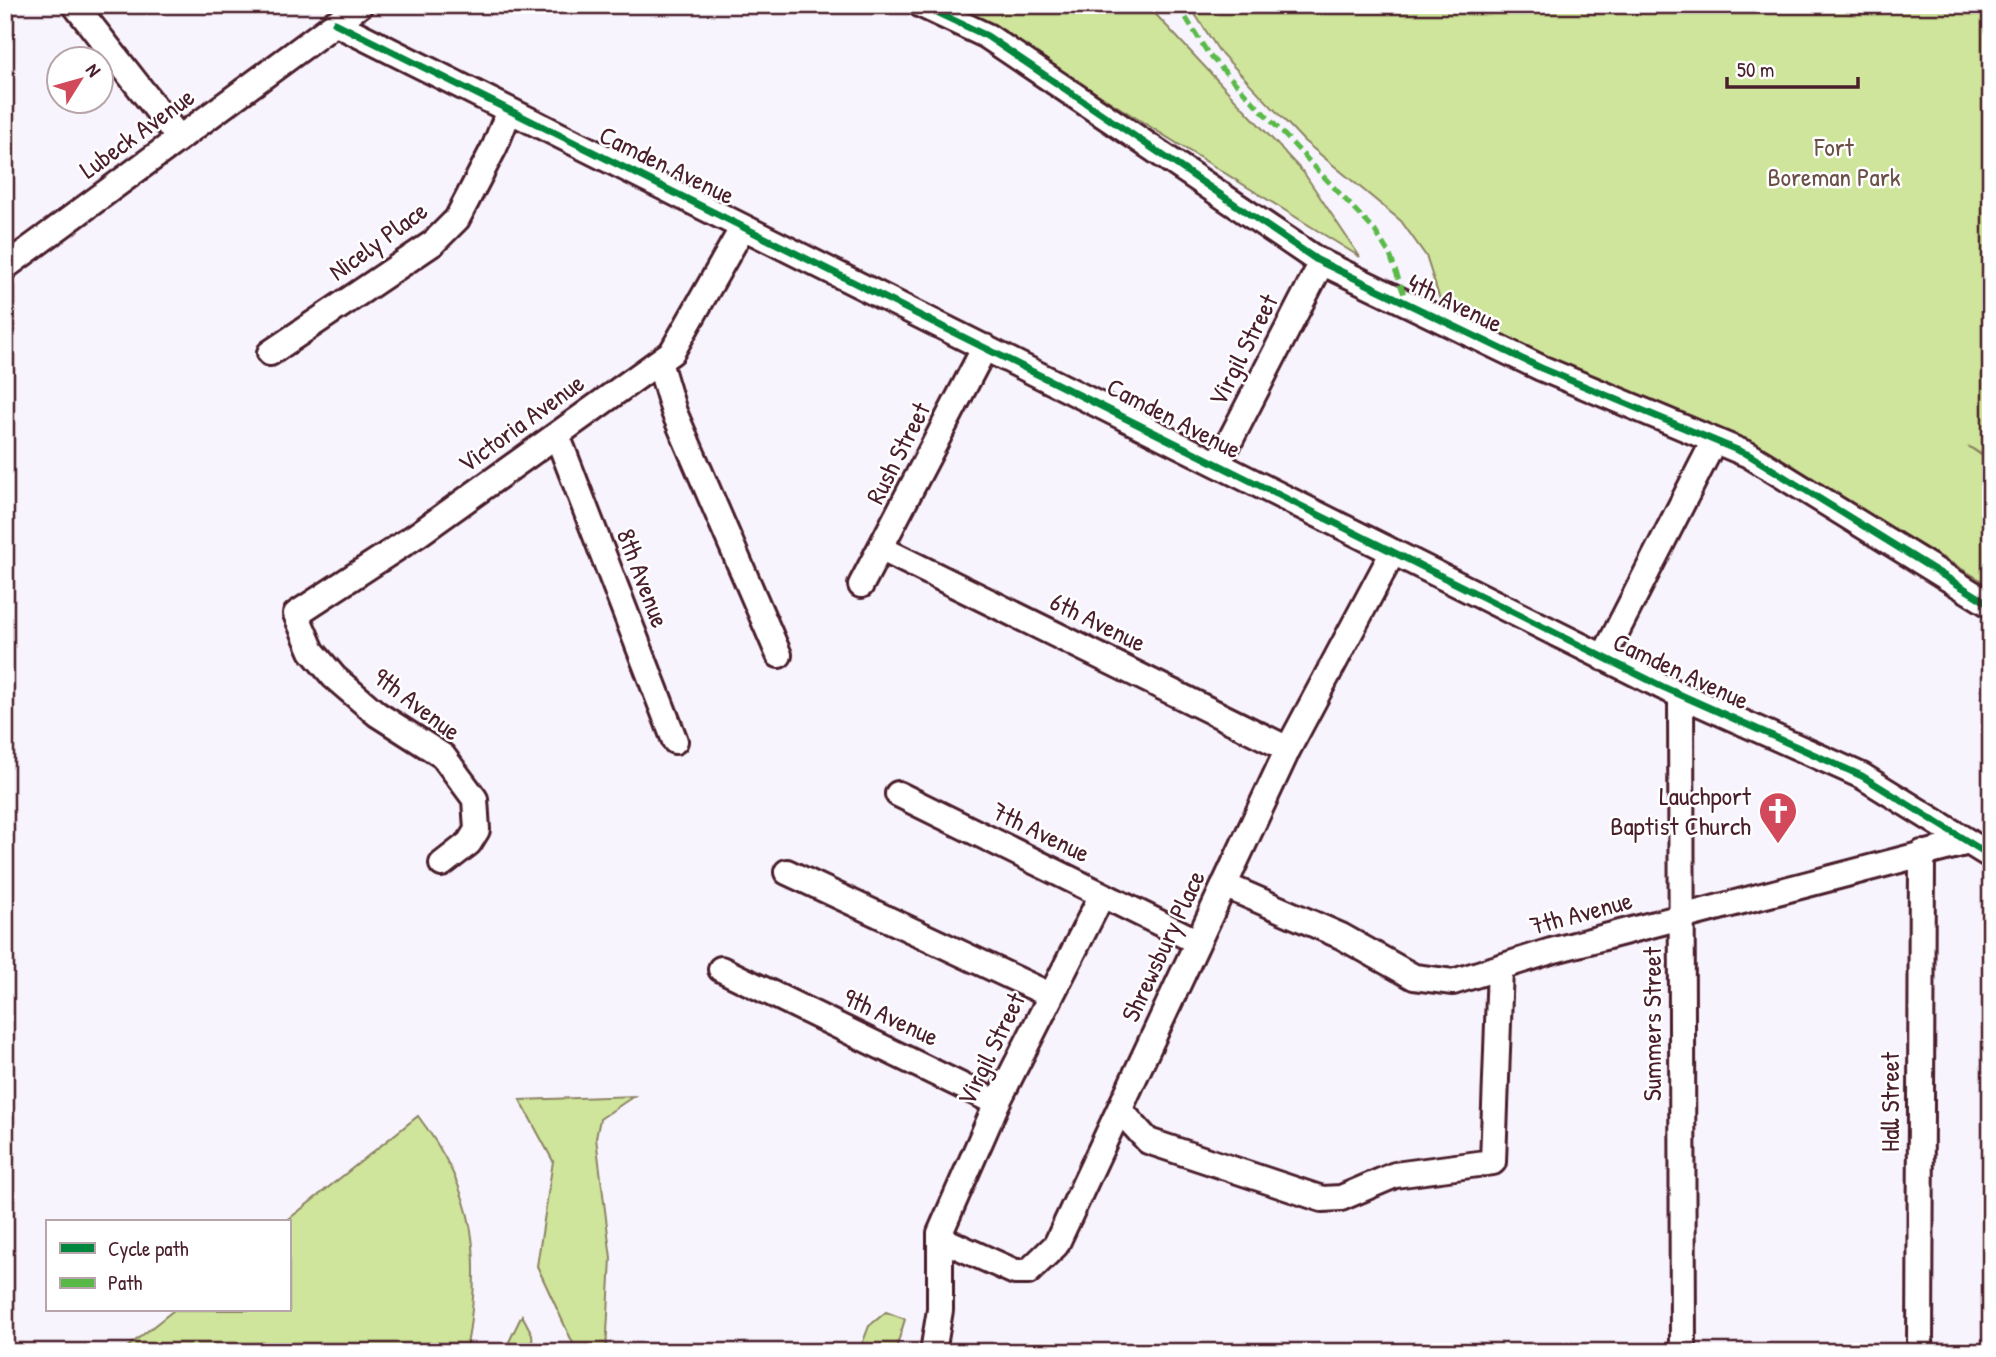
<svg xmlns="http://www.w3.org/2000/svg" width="1996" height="1357" font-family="'Patrick Hand',sans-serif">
	<rect width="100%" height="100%" fill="#f8f4fe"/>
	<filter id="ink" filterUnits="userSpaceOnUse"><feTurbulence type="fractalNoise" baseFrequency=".0143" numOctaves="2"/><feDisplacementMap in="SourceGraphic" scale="14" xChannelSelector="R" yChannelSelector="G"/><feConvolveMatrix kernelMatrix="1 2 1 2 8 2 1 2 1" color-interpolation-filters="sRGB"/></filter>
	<g filter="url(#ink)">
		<path fill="#cee59b" stroke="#8c8263" stroke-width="2" d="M954,5H1147L1304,173L1360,257Z
			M1189,5H1991V460L1968,446L1991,462V586L1776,460L1444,312L1426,256L1401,221L1304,141L1219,51Z
			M634,1096L600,1119L596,1138L611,1258L606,1352H577L537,1266L553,1161L520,1100Z
			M418,1116C477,1194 483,1257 466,1352H121L174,1310H289V1222H285Z
			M886,1312L905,1319L895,1352H859L869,1326Z
			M522,1315L532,1334L533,1352H504Z"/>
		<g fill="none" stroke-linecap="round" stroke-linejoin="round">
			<defs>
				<path id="minor" d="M75,5L179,138
					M921,5L987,36L1317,260L1541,368L1749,455L1991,605
					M335,23L1663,687L1862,776L1991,856
					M5,267L360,5
					M270,353L433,243L457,219L495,146L509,111
					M659,362L674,412L779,655
					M557,435L675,741
					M1218,464L1322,262
					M882,549L1288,749
					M861,585L985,347
					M1603,658L1714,441
					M1681,695L1683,1352
					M898,794L1196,941
					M442,864L469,843L477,830L475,799L443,756L377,714L334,677L312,651L296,614L417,535L672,352L743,227
					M787,872L1050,995
					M1224,885L1341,936L1414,977L1453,982L1551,951L1969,842
					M721,969L997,1103
					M1120,1110L1148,1141L1322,1199L1341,1198L1395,1175L1493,1162L1500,967
					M940,1233L946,1241L1015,1272H1028L1056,1245L1288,749L1393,552
					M933,1352L940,1310V1233L997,1103L1102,895
					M1920,1352L1922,853"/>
			</defs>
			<use href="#minor" stroke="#4a1f2b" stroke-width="30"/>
			<use href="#minor" stroke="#fff" stroke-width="24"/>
			<path stroke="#58b947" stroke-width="5" stroke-dasharray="10 5" stroke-linecap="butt" d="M1178,5L1209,55L1375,231L1390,255L1407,303"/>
			<defs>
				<path id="cycleway" d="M921,5L987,36L1317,260L1541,368L1749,455L1991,605
					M335,23L1663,687L1862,776L1991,856"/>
			</defs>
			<use href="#cycleway" stroke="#fff" stroke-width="11"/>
			<use href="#cycleway" stroke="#00873e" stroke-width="7"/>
		</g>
	</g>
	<defs>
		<symbol id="church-pin" viewBox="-11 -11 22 30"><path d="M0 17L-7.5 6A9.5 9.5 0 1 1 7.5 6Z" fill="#d1495b" stroke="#fff"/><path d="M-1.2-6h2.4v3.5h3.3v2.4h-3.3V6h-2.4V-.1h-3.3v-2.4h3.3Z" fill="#fff"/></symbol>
	</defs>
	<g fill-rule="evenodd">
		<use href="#church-pin" x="1756" y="789" width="44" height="60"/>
	</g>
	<g text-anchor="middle" stroke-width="5" stroke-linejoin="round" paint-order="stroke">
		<g font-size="26" fill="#4a1f2b" stroke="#fff">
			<text transform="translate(137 133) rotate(-36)" y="9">Lubeck Avenue</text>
			<text transform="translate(667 165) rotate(26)" y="9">Camden Avenue</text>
			<text transform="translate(378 241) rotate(-36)" y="9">Nicely Place</text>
			<text transform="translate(1455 303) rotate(26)" y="9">4th Avenue</text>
			<text transform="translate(1243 350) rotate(-63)" y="9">Virgil Street</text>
			<text transform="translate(1174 418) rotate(27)" y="9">Camden Avenue</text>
			<text transform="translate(521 423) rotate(-36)" y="9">Victoria Avenue</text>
			<text transform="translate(898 453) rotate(-63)" y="9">Rush Street</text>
			<text transform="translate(643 578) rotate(69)" y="9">8th Avenue</text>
			<text transform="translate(1098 622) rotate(26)" y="9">6th Avenue</text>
			<text transform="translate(1681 671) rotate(25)" y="9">Camden Avenue</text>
			<text transform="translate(417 704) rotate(37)" y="9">9th Avenue</text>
			<text transform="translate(1041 832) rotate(26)" y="9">7th Avenue</text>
			<text transform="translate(1581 913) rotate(-15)" y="9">7th Avenue</text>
			<text transform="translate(1163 946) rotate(-65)" y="9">Shrewsbury Place</text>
			<text transform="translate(891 1017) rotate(25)" y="9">9th Avenue</text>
			<text transform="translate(1652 1024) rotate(-90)" y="9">Summers Street</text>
			<text transform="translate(991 1049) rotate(-64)" y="9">Virgil Street</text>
			<text transform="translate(1890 1102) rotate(-90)" y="9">Hall Street</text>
		</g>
		<g font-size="26" fill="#6b5047" stroke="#fff">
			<text x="1834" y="156">Fort<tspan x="1834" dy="30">Boreman Park</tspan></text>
		</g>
		<g font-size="26" fill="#4a1f2b" stroke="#fff" text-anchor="end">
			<text x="1751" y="805">Lauchport<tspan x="1751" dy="30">Baptist Church</tspan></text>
		</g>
	</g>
	<rect width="1996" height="1357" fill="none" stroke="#fff" stroke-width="28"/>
	<rect x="14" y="14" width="1968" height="1329" fill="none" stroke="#4a1f2b" stroke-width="2.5" filter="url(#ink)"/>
	<rect x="46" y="1220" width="245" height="91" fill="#ffffff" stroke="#b7a5aa" stroke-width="2"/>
	<rect x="60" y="1243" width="35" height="10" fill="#00873e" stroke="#b7a5aa" stroke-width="2"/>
	<text x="108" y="1256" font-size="21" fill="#4a1f2b">Cycle path</text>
	<rect x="60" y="1278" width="35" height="10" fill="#58b947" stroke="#b7a5aa" stroke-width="2"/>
	<text x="108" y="1290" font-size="21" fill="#4a1f2b">Path</text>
	<g transform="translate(80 80) rotate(53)"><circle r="33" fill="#ffffff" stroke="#b7a5aa" stroke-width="2"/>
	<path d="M0-5L12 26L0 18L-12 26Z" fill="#d1495b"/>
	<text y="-10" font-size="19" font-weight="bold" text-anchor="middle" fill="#4a1f2b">N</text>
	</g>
	<path d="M1727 77v10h131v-10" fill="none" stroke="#4a1f2b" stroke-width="3.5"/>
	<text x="1737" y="77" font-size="21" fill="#4a1f2b" stroke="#ffffff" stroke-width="5" paint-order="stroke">50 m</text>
</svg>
